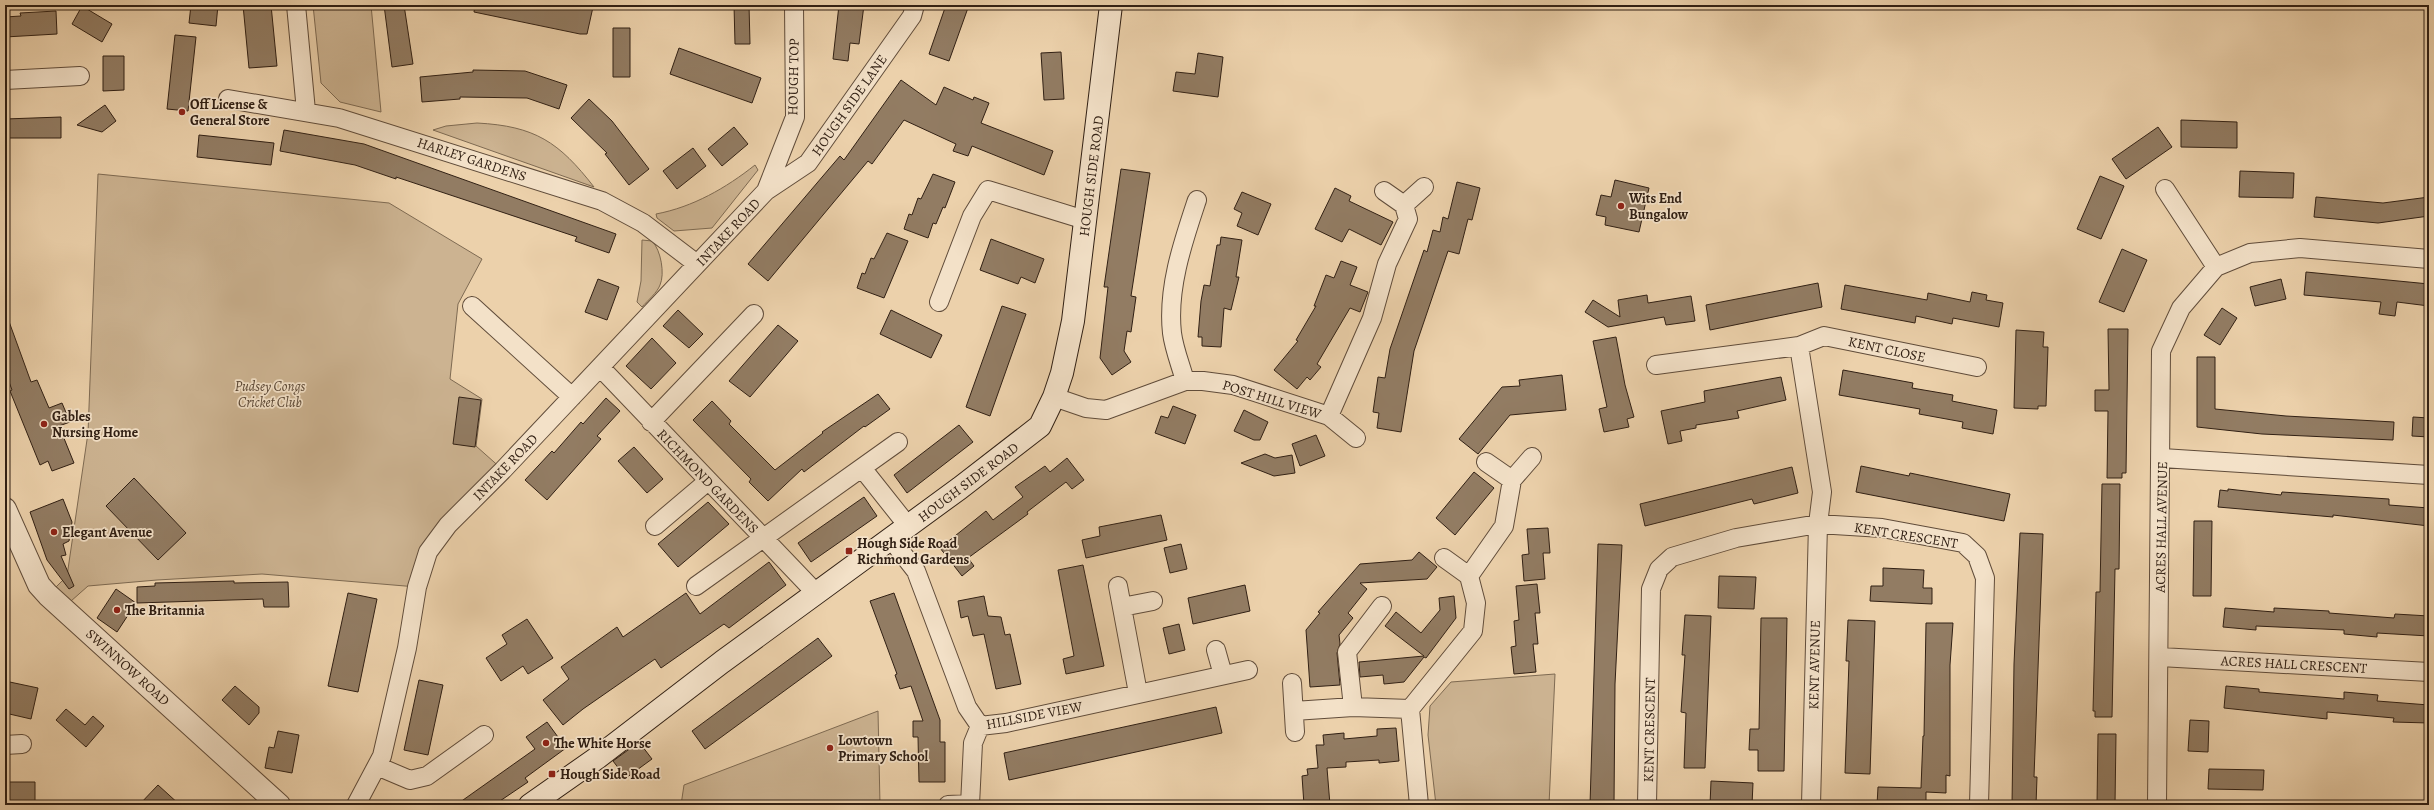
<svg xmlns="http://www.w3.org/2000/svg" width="2434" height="810" font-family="Alegreya,serif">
	<rect width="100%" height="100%" fill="#ecd1ab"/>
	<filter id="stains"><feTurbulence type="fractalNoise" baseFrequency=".005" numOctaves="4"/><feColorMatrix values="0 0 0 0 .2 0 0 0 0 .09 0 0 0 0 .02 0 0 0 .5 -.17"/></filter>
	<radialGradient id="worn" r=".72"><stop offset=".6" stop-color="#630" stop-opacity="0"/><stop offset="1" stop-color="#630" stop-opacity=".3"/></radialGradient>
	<path fill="#ccb391" stroke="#7e6a52" d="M313,5H371L381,112L340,102L321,83Z
		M477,123C535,126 559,142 594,187L433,130L446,126Z
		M755,165L758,170L712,228L674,231L657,218L656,214C693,207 726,188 755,165Z
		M98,174L389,203L482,259L458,304L450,379L482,399L476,446L503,470L448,525L417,587L262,574L157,580L88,586L62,609L48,595L67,576L88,433Z
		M642,240L652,241C661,250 665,274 660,285C657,293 648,300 642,307L637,302L641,281Z
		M1555,674L1549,805H1436L1428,735L1430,706L1451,682Z
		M878,711L880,805H681L684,785Z"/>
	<path fill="#927c63" stroke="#312014" d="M191,5H218L216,26L189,23Z
		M243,5H271L277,66L249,68Z
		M384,5H404L413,64L392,67Z
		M475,5H584L593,7L587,34H580L474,12Z
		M734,5H749L750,44H735Z
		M839,5H864L859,44L850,43L848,61L833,59Z
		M946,5H969L949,61L929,54Z
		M82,6L112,24L102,42L72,24Z
		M56,11L57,34L5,37V17L21,16L20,13Z
		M613,28H630V77H613Z
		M175,35L196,37L188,111L167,109Z
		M679,48L761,78L752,103L670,74Z
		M1061,52L1064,99L1044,100L1041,53Z
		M1198,53L1223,57L1218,97L1173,91L1176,72L1195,74Z
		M103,56H124V90L103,91Z
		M473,70L525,71L567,85L559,109L527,98L460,97V99L422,102L420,77L473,72Z
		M901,80L936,105L944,87L973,100L974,97L989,103L981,123L1053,151L1044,175L972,146L968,156L953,151L956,144L904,120L872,164L868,161L768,281L748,264L840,156L844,160Z
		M589,99L612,121L649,169L629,185L605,154L607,153L571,118Z
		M105,105L116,121L102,132L77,125Z
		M61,117V138H5V119Z
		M2181,120L2237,122V148L2181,147Z
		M734,127L748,144L722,166L708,149Z
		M2158,127L2172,147L2126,179L2112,159Z
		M284,130L364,144L616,234L609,253L575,241L577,237L396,177V179L355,165L280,151Z
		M199,135L274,143L271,165L197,157Z
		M693,148L706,166L677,189L663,171Z
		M1121,169L1150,173L1131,296L1136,297L1131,332L1127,331L1124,351L1131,362L1112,375L1100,358L1108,287H1104Z
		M2240,171L2294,173L2293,198L2239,197Z
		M933,174L955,182L945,208L943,207L936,224L933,223L928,238L904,229L909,214L912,215L918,198L921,199Z
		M2100,176L2124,186L2101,239L2077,229Z
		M1615,180L1649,188L1639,232L1605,225L1606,217L1596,215L1601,195L1611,197Z
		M1457,182L1480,188L1472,220L1468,219L1459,254L1448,251L1414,351L1401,432L1377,428L1379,413L1373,412L1378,377L1385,378L1390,349L1424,250L1427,252L1433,230L1440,232L1443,217L1448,219Z
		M1335,188L1351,196L1349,201L1393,222L1381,245L1349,229L1342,242L1315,229Z
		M1242,192L1271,204L1258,235L1237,226L1242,213L1234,209Z
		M2316,197L2383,203L2429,197V216L2378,223L2314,217Z
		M887,233L908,241L884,298L857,288L862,273L865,274L871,258L874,259Z
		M1221,237L1242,240L1236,277H1239L1231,310L1224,308L1221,347L1202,346V337H1198L1201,301L1204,285L1210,286L1217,245H1220Z
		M991,239L1044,259L1035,283L1021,277L1018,284L980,270Z
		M2122,249L2147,260L2124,312L2099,302Z
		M1341,261L1357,267L1350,285L1368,292L1360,312L1350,308L1317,364L1321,367L1310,380L1307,377L1297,389L1274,370L1298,341L1296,340L1316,306H1314L1326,275L1334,278Z
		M2306,272L2429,284V306L2397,302L2395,316L2379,314L2381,302L2304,295Z
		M598,279L619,287L607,320L585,312Z
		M2281,279L2286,299L2255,306L2250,287Z
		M1818,283L1822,307L1710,330L1706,305Z
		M1845,285L1927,300L1928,293L1970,302L1972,292L1987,295L1986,300L2003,303L1999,327L1953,318L1952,324L1916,316L1915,323L1841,309Z
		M1647,295L1648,303L1691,296L1695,321L1666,325L1664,317L1608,327L1585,312L1593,300L1620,317L1618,300Z
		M1002,306L1026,314L990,416L966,407Z
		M2222,308L2237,318L2220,345L2204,335Z
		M678,310L703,334L689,348L663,326Z
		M891,310L942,335L931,358L880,334Z
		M5,316H7L31,382L37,380L49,408L62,403L70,422L59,426L74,463L52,471L48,461L40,465L10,391L12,390L5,371Z
		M778,325L798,341L750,397L729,381Z
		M2108,329H2128L2126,473H2122V478H2107L2108,411H2095V390H2109Z
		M2016,330L2044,332L2043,347H2048L2046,406H2038V409L2014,408Z
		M1616,337L1625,385L1634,417L1627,419L1629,427L1604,432L1599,409L1607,407L1593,341Z
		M652,338L676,363L651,389L626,366Z
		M2197,357H2215V409L2286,416L2394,422L2393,440L2262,434L2197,427Z
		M1843,370L1913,383L1912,388L1953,395L1952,401L1997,410L1993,434L1962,428L1963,422L1919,414L1920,409L1839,395Z
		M1562,375L1566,410L1510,415L1478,454L1459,439L1502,387L1520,386L1519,380Z
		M1781,377L1786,400L1737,411L1739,418L1696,425V428L1680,431L1682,441L1668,444L1661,411L1705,402L1704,391Z
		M878,394L890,409L865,427L864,426L804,472L802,469L768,501L749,482L751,479L693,420L712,401L731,421L729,424L775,470L823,433L822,432Z
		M459,397L481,400L475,447L453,444Z
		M606,398L620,411L597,436L601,439L547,500L525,480L552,451L554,453L581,422L583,424Z
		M1173,406L1196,415L1185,444L1155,433L1161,416L1168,418Z
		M1244,410L1268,422L1260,440H1254L1234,431Z
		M2413,417L2429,418V437L2412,436Z
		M959,425L973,442L907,493L894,475Z
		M1316,435L1325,456L1300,466L1292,444Z
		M634,447L663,479L647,493L618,461Z
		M1265,454L1275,458L1292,455L1295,473L1274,476L1241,463Z
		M1067,458L1084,480L1072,489L1066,482L1027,512L1028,514L968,558L974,566L962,576L940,548L986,511L993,520L1023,497L1015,487L1045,466L1050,472Z
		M1861,466L1909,476L1910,473L2010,494L2004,521L1856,492Z
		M1792,467L1798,493L1754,504L1752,499L1645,526L1640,504Z
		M1474,472L1494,488L1455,535L1436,518Z
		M134,478L186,533L158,560L106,506Z
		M2102,484H2120L2119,569H2115L2112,717H2095V711H2093L2096,592H2100Z
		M2228,489L2281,495L2282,492L2389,499V505L2429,508V526L2333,515V517L2218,507L2220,490L2228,491Z
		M864,497L877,516L811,562L798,543Z
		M63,499L72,522L69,541L63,544L66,555L61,556L74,586L69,589L47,560L30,512Z
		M708,502L729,524L678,567L658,544Z
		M1161,515L1167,540L1086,558L1082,540L1100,536L1099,527Z
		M2194,521H2212L2211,596H2193Z
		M1548,528L1550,553H1543L1545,579L1524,581L1522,555L1529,554L1527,529Z
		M2020,533L2043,534L2034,777H2037L2036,805H2012L2014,664Z
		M1181,544L1187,569L1170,573L1164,548Z
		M1598,544L1622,545L1615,684L1614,805H1590Z
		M1419,552L1437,567L1427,579L1360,583L1367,589L1348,613L1353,618L1339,635L1340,644L1337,653L1340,685L1310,687L1306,630L1320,613L1318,612L1360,564L1412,560Z
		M769,562L786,585L729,628L724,624L661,668L655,659L583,709L563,725L543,700L569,679L561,667L617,627L623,637L686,593L700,614Z
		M1083,565L1104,666L1066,674L1063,659L1074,656L1058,570Z
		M1883,568L1924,570L1923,588H1932V604L1870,601L1871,586H1883Z
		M1719,576L1756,577L1754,609L1718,608Z
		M234,581V583L288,582L289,607H264L263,599L137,603V587L155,586V583Z
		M1537,584L1540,613H1535L1538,644H1533L1536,672L1514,674L1511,647L1516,646L1514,621L1519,620L1516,586Z
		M1245,585L1250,611L1193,624L1188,598Z
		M116,589L136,603L117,632L97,618Z
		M348,593L377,599L358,692L328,686Z
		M894,593L940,720V742H945V782H919L918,737H913V721H923L911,686L900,689L895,675L897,674L870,601Z
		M984,596L988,616L1001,617L1005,635L1010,634L1021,684L996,689L984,634L973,636L968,616L961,618L958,601Z
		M1454,596L1456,618L1426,658L1424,657L1404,682L1384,684L1383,675L1360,677L1359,662L1424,656L1385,626L1396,612L1421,633L1440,610L1439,598Z
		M2225,608L2274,612V608L2329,611V613L2394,618L2395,614L2429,616V636L2377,633V637L2344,634V630L2256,626V630L2223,627Z
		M1685,615L1711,616L1705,768H1684L1686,713L1681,712L1685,655H1682Z
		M1761,618H1787L1784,771H1758V750H1749L1750,729H1759Z
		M527,619L553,658L528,674L523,666L501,681L486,658L507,644L502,635Z
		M1848,620L1875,621L1870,774L1845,773L1849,661H1846Z
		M1926,623H1953L1950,665V776L1946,775V793L1926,792V805H1877L1878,787L1921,788L1923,736H1924Z
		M1179,624L1185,650L1169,654L1163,628Z
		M818,638L832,656L705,749L692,731Z
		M419,680L443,685L428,755L404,750Z
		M5,681L38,688L31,719L5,713Z
		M235,686L259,707V713L249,725L222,700Z
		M2226,686L2259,689V692L2344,699V692L2378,695L2377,701L2429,705V723L2393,722L2394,718L2327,712V719L2224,708Z
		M1216,707L1222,733L1009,780L1004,753Z
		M66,709L85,725L93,716L104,726L86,747L56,720Z
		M2190,720L2209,721L2208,752L2188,751Z
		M547,722L566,748L525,778L528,782L494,805H456L535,749L526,737Z
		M1396,728L1399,761L1379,763V760L1346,762V767L1327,768L1330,805H1304L1302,776L1308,775L1307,769L1318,768L1316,745H1324L1323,735L1344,733V739L1377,736V729Z
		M278,731L299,735L292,773L265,768L269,747L274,748Z
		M2098,734H2116L2115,805H2097Z
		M639,742L652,759L626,778L613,761Z
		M2209,769L2264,770L2263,790L2208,789Z
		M1711,781L1753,783L1752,805H1710Z
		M5,782H35V801H5Z
		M158,785L180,805H139Z"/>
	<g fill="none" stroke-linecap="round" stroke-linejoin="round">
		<defs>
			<path id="minor" d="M296,5L306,111
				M5,80L80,76
				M228,99L339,118L602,201L643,223L697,264
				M2165,189L2216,267
				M766,191L795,117L794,5
				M1404,205L1424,187
				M939,302L972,216L988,190L1085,220
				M472,306L572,397
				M1799,346L1822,492L1818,524L1811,805
				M1656,365L1799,346L1824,336L1977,367
				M600,367L816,593
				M1185,381C1181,366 1174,349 1172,333C1167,288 1183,242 1197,200
				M1054,397L1086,408L1106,410L1185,381H1203L1233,385L1329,416L1372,318L1387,264L1408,219L1404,205L1384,191
				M1329,416L1356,438
				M651,422L754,314
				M2162,458L2429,475
				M862,468L908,526
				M1512,480L1532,457
				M655,526L708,481
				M891,539L916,571L967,707L980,726L1006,723L1248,670
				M1469,576L1504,526L1512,480L1486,462
				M696,586L898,442
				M1118,586L1138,693
				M1122,607L1153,601
				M1216,650L1223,675
				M2160,657L2429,672
				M1292,683L1295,732
				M1353,707L1347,652L1382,606
				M1294,711L1353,707L1410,709
				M5,745L22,744
				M377,766L410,780L427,776L484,735
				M356,805L382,756L407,648L417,587L428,552L448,525L503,470L766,191L808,163L912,16L915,5
				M948,805L970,804
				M970,805L973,743L980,726
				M1419,805L1410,709L1473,631L1476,603L1469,576L1444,558
				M1647,805L1651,589L1659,569L1672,557L1736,538L1818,524L1882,528L1963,543L1977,556L1985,578L1979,805
				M2157,805L2161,351L2181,308L2216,267L2250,253L2300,248L2429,259"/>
			<path id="tertiary" d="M5,509L39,585L48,595L279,805"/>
			<path id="secondary" d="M530,805L597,758L722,662L960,488L1040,426L1054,397L1062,373L1073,321L1111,5"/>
		</defs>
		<use href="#minor" stroke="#604c3a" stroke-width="20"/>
		<use href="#tertiary" stroke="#604c3a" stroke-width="24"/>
		<use href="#secondary" stroke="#312014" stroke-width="24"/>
		<use href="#minor" stroke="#f3e1c8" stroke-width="18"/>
		<use href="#tertiary" stroke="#f3e1c8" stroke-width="22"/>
		<use href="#secondary" stroke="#f3e1c8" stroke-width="22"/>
	</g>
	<g fill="#8f2418" stroke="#f3e1c8" stroke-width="1.5">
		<circle cx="182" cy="112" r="4"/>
		<circle cx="1621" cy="206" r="4"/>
		<circle cx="44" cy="424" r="4"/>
		<circle cx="54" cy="532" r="4"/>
		<rect x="845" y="547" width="8" height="8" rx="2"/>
		<circle cx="117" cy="610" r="4"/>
		<circle cx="546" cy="743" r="4"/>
		<circle cx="830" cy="748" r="4"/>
		<rect x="548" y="770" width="8" height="8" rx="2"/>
	</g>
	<g text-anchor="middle" stroke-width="3.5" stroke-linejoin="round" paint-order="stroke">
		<g font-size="14" fill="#312014" stroke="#f3e1c8">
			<text transform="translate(793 77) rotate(-89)" y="5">HOUGH TOP</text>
			<text transform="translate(849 105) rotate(-55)" y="5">HOUGH SIDE LANE</text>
			<text transform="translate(472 159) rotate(18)" y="5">HARLEY GARDENS</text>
			<text transform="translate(1091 176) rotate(-83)" y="5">HOUGH SIDE ROAD</text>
			<text transform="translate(728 232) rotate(-47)" y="5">INTAKE ROAD</text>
			<text transform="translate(1887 349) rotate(12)" y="5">KENT CLOSE</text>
			<text transform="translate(1272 399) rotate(17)" y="5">POST HILL VIEW</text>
			<text transform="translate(505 467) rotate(-46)" y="5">INTAKE ROAD</text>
			<text transform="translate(708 481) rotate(46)" y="5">RICHMOND GARDENS</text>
			<text transform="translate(968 482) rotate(-37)" y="5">HOUGH SIDE ROAD</text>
			<text transform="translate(2161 527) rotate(-89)" y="5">ACRES HALL AVENUE</text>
			<text transform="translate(1906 535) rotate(9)" y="5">KENT CRESCENT</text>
			<text transform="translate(2294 664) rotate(3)" y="5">ACRES HALL CRESCENT</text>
			<text transform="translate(1814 665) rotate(-89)" y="5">KENT AVENUE</text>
			<text transform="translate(128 667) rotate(42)" y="5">SWINNOW ROAD</text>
			<text transform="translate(1034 715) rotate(-11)" y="5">HILLSIDE VIEW</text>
			<text transform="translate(1649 730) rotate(-89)" y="5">KENT CRESCENT</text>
		</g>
		<g font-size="14" font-weight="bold" fill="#312014" stroke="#f3e1c8" text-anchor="start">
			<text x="190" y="109">Off License &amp;<tspan x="190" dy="16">General Store</tspan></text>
			<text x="1629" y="203">Wits End<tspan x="1629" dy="16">Bungalow</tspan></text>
			<text x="52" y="421">Gables<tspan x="52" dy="16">Nursing Home</tspan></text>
			<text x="62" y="537">Elegant Avenue</text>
			<text x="857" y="548">Hough Side Road<tspan x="857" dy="16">Richmond Gardens</tspan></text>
			<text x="125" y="615">The Britannia</text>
			<text x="838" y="745">Lowtown<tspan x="838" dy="16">Primary School</tspan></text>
			<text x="554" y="748">The White Horse</text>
			<text x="560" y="779">Hough Side Road</text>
		</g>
		<g font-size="14" font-style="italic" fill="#584533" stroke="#f3e1c8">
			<text x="270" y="391">Pudsey Congs<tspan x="270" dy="16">Cricket Club</tspan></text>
		</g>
	</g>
	<rect width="2434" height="810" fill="none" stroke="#ecd1ab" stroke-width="20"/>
	<rect x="6" y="6" width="2422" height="798" fill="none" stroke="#312014" stroke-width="2"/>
	<rect x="10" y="10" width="2414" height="790" fill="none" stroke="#312014"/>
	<rect width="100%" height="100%" filter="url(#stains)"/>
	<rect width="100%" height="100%" fill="url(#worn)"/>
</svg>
